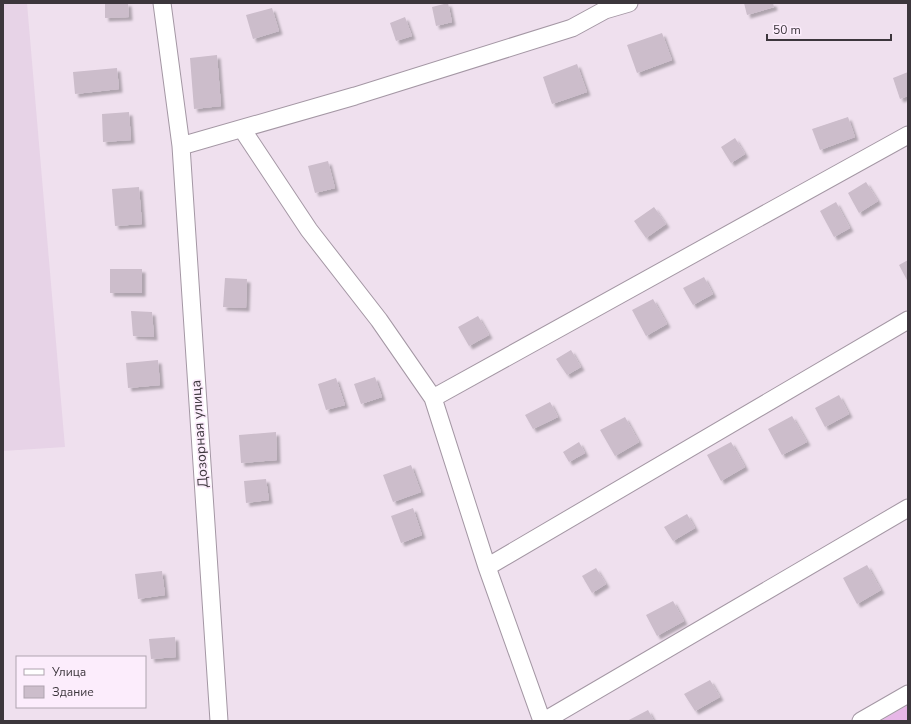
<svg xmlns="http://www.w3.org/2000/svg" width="911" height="724" font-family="'Nunito Sans',sans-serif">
	<defs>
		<filter id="shadow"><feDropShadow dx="3.5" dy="3.5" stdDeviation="1" flood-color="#0004"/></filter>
	</defs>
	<rect width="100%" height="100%" fill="#efe0ee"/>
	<path fill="#e7d3e7" d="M3,3H27L65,447L3,451Z"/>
	<path fill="#e7b7e7" d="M908,705V721H880Z"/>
	<path fill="#ccbdcb" filter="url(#shadow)" d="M105,3H128L129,17L105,18Z
		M448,3L452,22L436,26L432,7Z
		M744,3H773L774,7L747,15Z
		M272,8L279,31L253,39L246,15Z
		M405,17L412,36L396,41L390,23Z
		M662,33L672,60L637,73L627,45Z
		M217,55L221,106L194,109L190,58Z
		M577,64L587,92L552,104L543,77Z
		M117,68L119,89L75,94L73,72Z
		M908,72V96L900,99L893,78Z
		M129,112L131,140L103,142L102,114Z
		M848,117L855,137L820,150L812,129Z
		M735,138L745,154L731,163L721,147Z
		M328,161L335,188L315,193L308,166Z
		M866,182L878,201L859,213L848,193Z
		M139,187L142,224L115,226L112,189Z
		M836,202L850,228L834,237L820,211Z
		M654,207L666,224L646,238L634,221Z
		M908,260V282L899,265Z
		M110,269H142V293H110Z
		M704,277L713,294L693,305L683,288Z
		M225,278L247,279L246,308L223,307Z
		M653,299L667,324L646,336L632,310Z
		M131,311L152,312L154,337L133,336Z
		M478,316L489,335L469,346L458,327Z
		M571,350L581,367L567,375L556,359Z
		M158,360L160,385L128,388L126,363Z
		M375,377L382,397L361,404L354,384Z
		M336,378L345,405L326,410L318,384Z
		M839,395L849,414L825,427L815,408Z
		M550,402L558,417L533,429L525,415Z
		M792,416L807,442L782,455L768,429Z
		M625,417L639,442L615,456L600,430Z
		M276,432L277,460L241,463L239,435Z
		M579,442L585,453L569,462L563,452Z
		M731,442L745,467L721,481L707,455Z
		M411,465L421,492L393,502L383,475Z
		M266,479L269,500L246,503L244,481Z
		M413,508L422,535L401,543L391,516Z
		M687,514L695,528L673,541L664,527Z
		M867,565L881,590L857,604L843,578Z
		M596,568L606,584L592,593L582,576Z
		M162,571L165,595L138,599L135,574Z
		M673,601L684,621L657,636L646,615Z
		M175,637L176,657L151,659L149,639Z
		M710,680L720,697L695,711L684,694Z
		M648,710L654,721H627Z"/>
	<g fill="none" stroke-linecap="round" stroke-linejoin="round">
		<defs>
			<path id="minor" d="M162,3L181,146L219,721
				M242,129L309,230L379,320L433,398L487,567L542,721
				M181,146L355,96L572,28L605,10L629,3
				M433,398L908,135
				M487,567L908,320
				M544,721L908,508
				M861,721L908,694"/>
		</defs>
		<use href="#minor" stroke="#a497a4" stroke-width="19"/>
		<use href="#minor" stroke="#fff" stroke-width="17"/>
	</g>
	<g text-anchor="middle" stroke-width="3.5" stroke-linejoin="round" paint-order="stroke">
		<g font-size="14" fill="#3c363c" stroke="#fcedfc">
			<text transform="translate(199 434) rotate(-94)" y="5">Дозорная улица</text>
		</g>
	</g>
	<rect width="911" height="724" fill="none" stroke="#3c363c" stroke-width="8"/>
	<rect x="16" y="656" width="130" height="52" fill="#fcedfc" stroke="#afa4af"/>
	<rect x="24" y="669" width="20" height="6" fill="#ffffff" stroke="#afa4af"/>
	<text x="52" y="676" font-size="12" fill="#3c363c">Улица</text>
	<rect x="24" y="686" width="20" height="12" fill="#ccbdcb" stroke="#afa4af"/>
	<text x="52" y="696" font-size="12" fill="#3c363c">Здание</text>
	<path d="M767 34v6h124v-6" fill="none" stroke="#3c363c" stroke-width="2"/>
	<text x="773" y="34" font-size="12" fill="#3c363c" stroke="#fcedfc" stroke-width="3" paint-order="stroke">50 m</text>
</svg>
